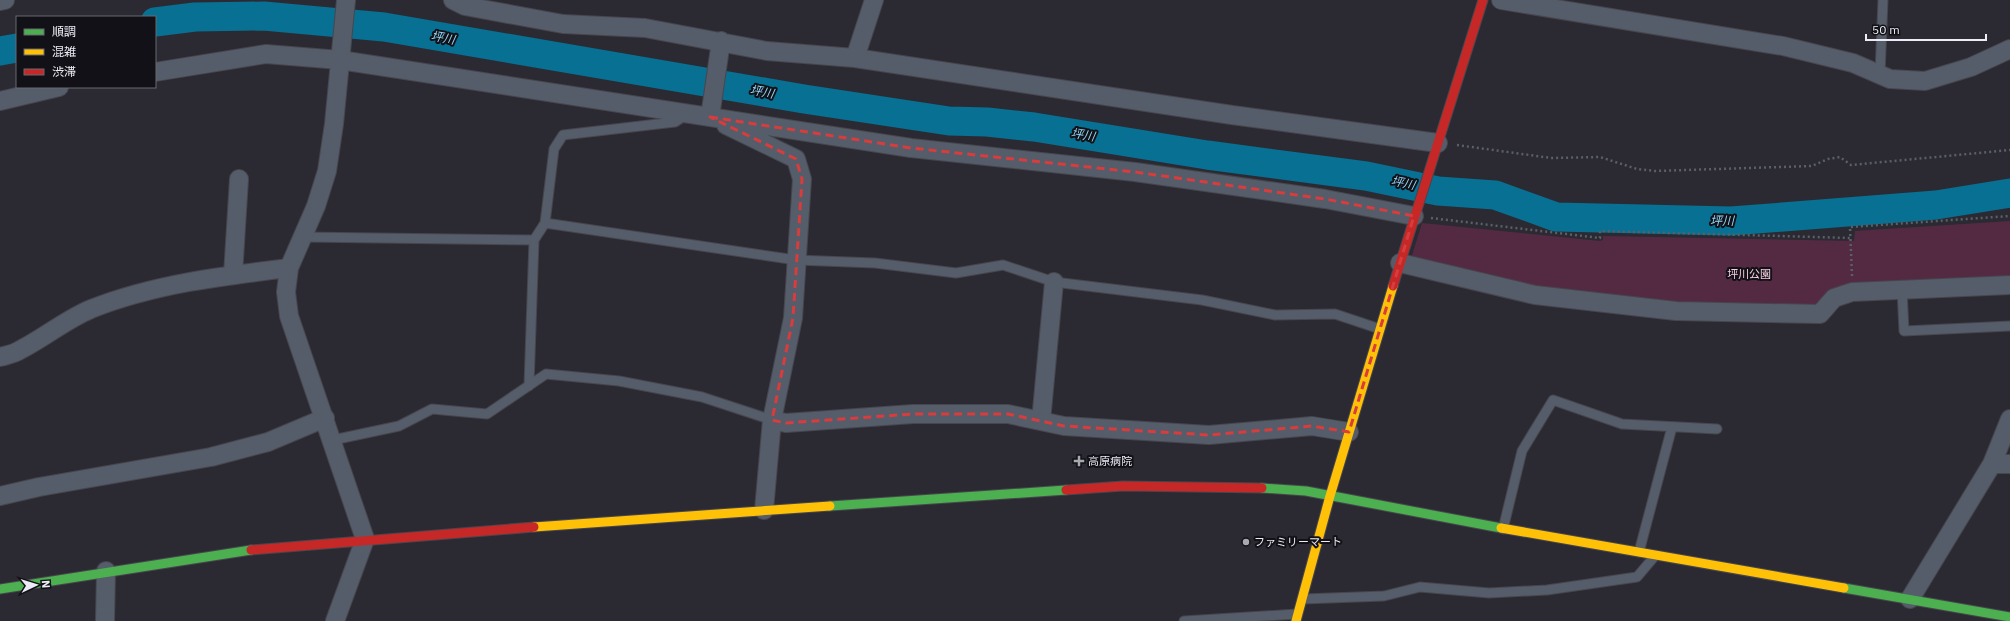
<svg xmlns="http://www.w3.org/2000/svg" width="2010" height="621" font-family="'IBM Plex Sans','Noto Sans JP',sans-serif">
	<rect width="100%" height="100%" fill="#2b2a32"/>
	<path fill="#542a42" d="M2010,221V281L1922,285L1821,306L1737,308L1535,292L1410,262L1422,223L1600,241L1603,240V236L1854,241L1855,231Z"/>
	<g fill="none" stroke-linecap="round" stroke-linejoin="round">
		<path stroke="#087093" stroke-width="29" d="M155,22L195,17L264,16L384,27L804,99L949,121L987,122L1034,127L1207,155L1366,176L1438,191L1495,195L1556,217L1731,221L1936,205L2010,193
			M0,51L17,48"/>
		<defs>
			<path id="lane" d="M1880,74L1883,0
				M545,223L796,260L875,263L956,273L1003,265L1054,282L1202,300L1275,315L1335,314L1380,329
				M303,237L534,240
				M1902,289L1904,331L2010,326
				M529,386L534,240L545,223L554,149L563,135L675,122L686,115
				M333,440L399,426L432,409L487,414L546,374L619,381L702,397L772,420
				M1503,529L1522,451L1553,400L1622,424L1717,429
				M1639,552L1672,427
				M1303,599L1384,596L1420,587L1489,593L1547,590L1637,577L1654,557
				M1184,621L1297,614"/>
			<path id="street" d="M453,0L465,6L563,24L645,28L767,51L855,58L1232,115L1438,143
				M1501,0L1783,46L1853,63L1890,79L1925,81L1971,67L2010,49
				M0,1L5,0
				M855,58L874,0
				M155,72L266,54L340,60L911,148L1135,172L1325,199L1414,216
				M0,101L59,87
				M710,117L721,41
				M726,125L796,159L802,179L793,318L772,420L764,510
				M1400,263L1535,295L1676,311L1820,314L1834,298L1852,292L2010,285
				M233,275L239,179
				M0,357C7,355 14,354 20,350C44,338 65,320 91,309C154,284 222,276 289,268
				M772,420L786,423L913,414H1008L1064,426L1209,435L1312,426L1349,432
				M1041,421L1054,282
				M1992,464H2010
				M0,496L39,487L211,457L268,442L325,418
				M1910,599L1992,464L2010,419
				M105,621L106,571
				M335,621L365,539L289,316L286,292L289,268L316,206L327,171L334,124L346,0"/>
			<path id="fast" d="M1262,488L1306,491L1501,528
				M830,506L1066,490
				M1844,588L2010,617
				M0,589L251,550"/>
			<path id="slow" d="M534,527L830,506
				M1501,528L1844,588
				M1296,621L1330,496L1393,286"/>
			<path id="jam" d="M1393,286L1483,0
				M1066,490L1123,486L1262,488
				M251,550L534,527"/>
		</defs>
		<use href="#lane" stroke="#47464d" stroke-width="11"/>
		<use href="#street" stroke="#47464d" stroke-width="20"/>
		<use href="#fast" stroke="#47464d" stroke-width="11"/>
		<use href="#slow" stroke="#47464d" stroke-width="11"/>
		<use href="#jam" stroke="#47464d" stroke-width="11"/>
		<path stroke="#5a5f68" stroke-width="2.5" stroke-dasharray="2 3" stroke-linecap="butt" d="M1457,145L1551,158L1600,157L1637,169L1655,171L1812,166L1828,159L1840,157L1851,165L2010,150
			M1431,218L1600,238V231L1851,238
			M1852,276L1850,227L2010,216"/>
		<use href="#lane" stroke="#555d6a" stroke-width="9"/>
		<use href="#street" stroke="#555d6a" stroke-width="18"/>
		<use href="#fast" stroke="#4caf50" stroke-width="9"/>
		<use href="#slow" stroke="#ffc107" stroke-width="9"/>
		<use href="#jam" stroke="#c62828" stroke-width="9"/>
	</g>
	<path fill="none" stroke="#d83c3d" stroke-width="3" stroke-dasharray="8 5" stroke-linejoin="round" d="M710,117L911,148L1135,172L1325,199L1414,216L1349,432L1312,426L1209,435L1064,426L1008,414H913L786,423L772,420L793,318L802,179L796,159Z"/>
	<g fill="#a9a8b1" stroke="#111117" stroke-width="1.5">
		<path d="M1077 455h4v4h4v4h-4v4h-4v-4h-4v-4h4z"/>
		<circle cx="1246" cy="542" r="4"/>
	</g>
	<g text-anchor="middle" stroke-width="4" stroke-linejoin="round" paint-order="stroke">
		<g font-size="11" fill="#fbd0e5" stroke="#111117">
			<text x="1749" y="278">坪川公園</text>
		</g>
		<g font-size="11" fill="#edecf6" stroke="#111117" text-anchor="start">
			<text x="1088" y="465">高原病院</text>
			<text x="1254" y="546">ファミリーマート</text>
		</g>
		<g font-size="12" font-style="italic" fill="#94d7f7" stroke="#111117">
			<text transform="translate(443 38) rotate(10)" y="4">坪川</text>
			<text transform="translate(762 92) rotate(10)" y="4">坪川</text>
			<text transform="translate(1083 135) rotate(9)" y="4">坪川</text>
			<text transform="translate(1403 183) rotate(12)" y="4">坪川</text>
			<text x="1722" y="225">坪川</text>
		</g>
	</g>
	<rect x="16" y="16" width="140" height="72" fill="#111117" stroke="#696970"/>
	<rect x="24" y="29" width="20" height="6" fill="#4caf50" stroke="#696970"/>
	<text x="52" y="36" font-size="12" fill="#edecf6">順調</text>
	<rect x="24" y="49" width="20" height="6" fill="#ffc107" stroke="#696970"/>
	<text x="52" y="56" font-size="12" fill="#edecf6">混雑</text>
	<rect x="24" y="69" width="20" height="6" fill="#c62828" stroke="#696970"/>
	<text x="52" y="76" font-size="12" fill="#edecf6">渋滞</text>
	<g transform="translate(36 585) rotate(86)" stroke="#111117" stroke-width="3" paint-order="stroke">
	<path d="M0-3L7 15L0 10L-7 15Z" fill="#edecf6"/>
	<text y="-6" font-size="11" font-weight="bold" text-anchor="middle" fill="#edecf6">N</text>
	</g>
	<path d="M1866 34v6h120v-6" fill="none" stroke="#edecf6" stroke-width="2"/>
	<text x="1872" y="34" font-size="12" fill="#edecf6" stroke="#111117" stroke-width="3" paint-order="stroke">50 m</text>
</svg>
